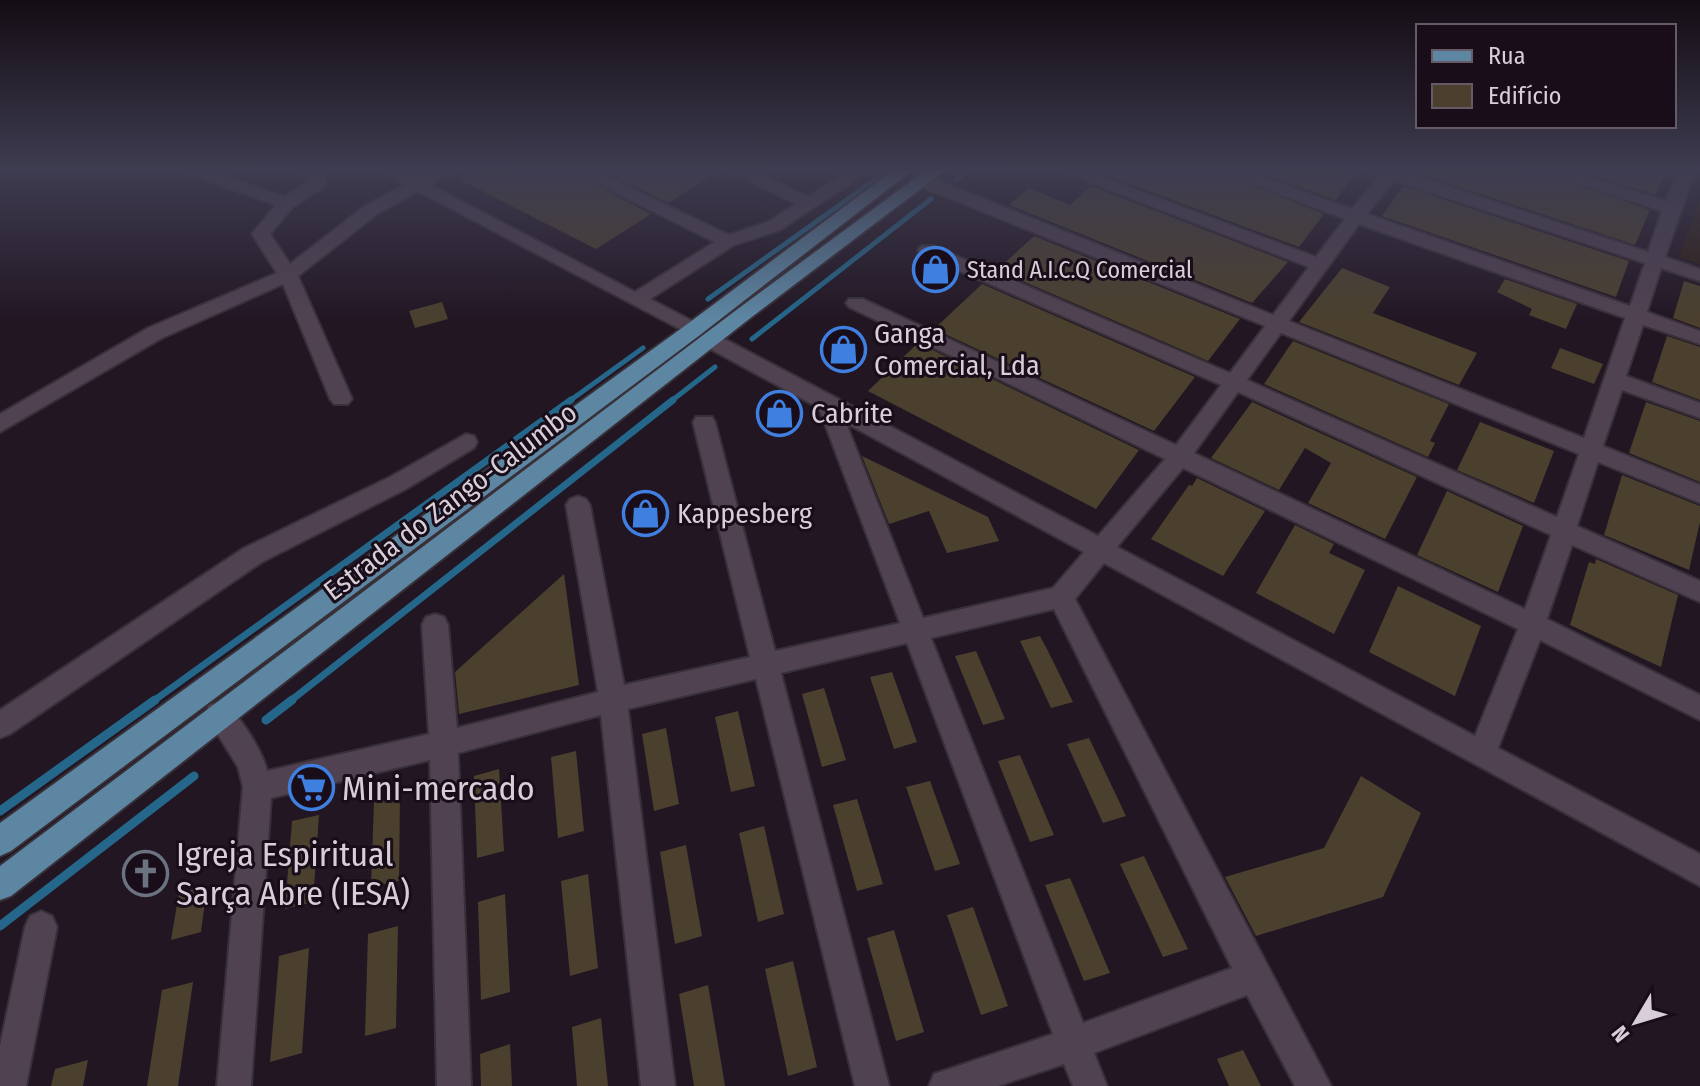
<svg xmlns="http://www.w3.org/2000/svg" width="1700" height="1086" font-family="'Fira Sans Condensed',sans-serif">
	<rect width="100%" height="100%" fill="#221623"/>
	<path fill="#2e1e15" d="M1700,198V264L1679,257Z"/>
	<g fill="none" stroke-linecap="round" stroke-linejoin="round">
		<path stroke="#24678b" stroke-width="5" d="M957,179L971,168
			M708,299L883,174
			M752,339L931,199
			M568,402L643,348
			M670,402L715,367"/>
		<path stroke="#24678b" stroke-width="7" d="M152,702L571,400
			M289,702L673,400"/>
		<path stroke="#24678b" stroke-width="9" d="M266,720L292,700
			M0,811L155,700
			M0,926L194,776"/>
	</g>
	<path fill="#4b402e" d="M482,168H563L651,214L596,249L460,180Z
		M596,168H722V169L668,203Z
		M1109,168H1208L1324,214L1299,247L1103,174Z
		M1246,168H1359L1336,200Z
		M1416,168H1529L1650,210L1635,245L1414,172Z
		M1569,168H1667L1656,195Z
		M1091,186L1288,262L1252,303L1009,205L1029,188L1070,205Z
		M1403,186L1629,261L1616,297L1382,216Z
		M1034,236L1240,319L1208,361L997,270Z
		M1342,268L1390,287L1373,313L1477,353L1459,385L1299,322Z
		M1505,279L1577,304L1566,329L1529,315L1532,309L1497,292Z
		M1684,281L1700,286V328L1673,318Z
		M982,284L1195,377L1154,431L934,329Z
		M442,302L448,319L415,328L409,311Z
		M1667,336L1700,347V400L1652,382Z
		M1293,341L1449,404L1430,441L1435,443L1428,457L1264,384Z
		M918,343L1139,450L1096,509L868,391Z
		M1560,348L1603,364L1594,384L1551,368Z
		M1252,402L1417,477L1385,539L1308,503L1331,463L1305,448L1279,490L1211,458Z
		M1646,402L1700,421V482L1629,453Z
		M1480,422L1554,451L1534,503L1457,470Z
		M862,456L988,517L999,541L947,553L929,511L889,524Z
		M1622,475L1700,506V522L1689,570L1604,535Z
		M1197,478L1265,511L1223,576L1151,539L1189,485L1192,486Z
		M1447,491L1523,526L1498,592L1417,555Z
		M1295,525L1334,544L1329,553L1365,570L1334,634L1256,593Z
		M1596,559L1678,595L1661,667L1570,625L1589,562L1595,564Z
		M564,574L579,685L459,714L455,672Z
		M1398,586L1481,626L1455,696L1369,652Z
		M1040,636L1050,655L1073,702L1051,708L1020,641Z
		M976,651L1005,719L983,725L955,656Z
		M892,672L917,742L894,749L870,677Z
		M824,688L846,760L822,767L802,694Z
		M738,711L755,786L731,792L715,717Z
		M666,728L679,804L654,811L642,734Z
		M1089,738L1107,776L1126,816L1103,823L1067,744Z
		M576,751L584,831L558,838L551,757Z
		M1020,755L1054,835L1030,842L998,761Z
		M499,769L504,851L477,858L474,776Z
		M1361,776L1421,813L1383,897L1256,936L1225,877L1324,848Z
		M930,781L960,864L935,871L906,787Z
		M400,796L399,881L371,887L374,802Z
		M857,799L883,884L857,891L833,805Z
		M319,815L313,902L285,909L292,821Z
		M764,826L784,914L758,922L739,833Z
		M686,845L702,936L675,944L660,852Z
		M1144,856L1165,901L1188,949L1163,957L1120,864Z
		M588,874L598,968L570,976L561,881Z
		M1070,878L1110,973L1084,981L1045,885Z
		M207,886L201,932L171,940L179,893Z
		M505,894L510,992L481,1000L478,902Z
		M973,907L1008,1006L981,1015L947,915Z
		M398,926L396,1028L365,1036L368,934Z
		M894,930L924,1032L896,1041L867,938Z
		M309,948L302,1053L270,1062L279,956Z
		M793,961L817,1067L788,1076L765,969Z
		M193,982L178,1086H147L162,990Z
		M708,985L717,1038L725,1086H694L679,994Z
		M601,1018L608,1086H577L572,1027Z
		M510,1044L512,1086H481L480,1054Z
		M1243,1050L1261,1086H1229L1217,1059Z
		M88,1060L83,1086H51L55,1069Z"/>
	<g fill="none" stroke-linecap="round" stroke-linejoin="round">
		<defs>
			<path id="minor" d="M0,168H11L0,173Z
				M173,168H198L285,197L308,181L297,168C310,168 323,167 325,183L323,187L293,207L270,234L290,264L365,206L405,185L378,168H399L417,178L435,168H456L430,185L635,292L715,242L566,168H588L729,235L768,222L796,204L725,168H747L808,197L853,168H873L780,230L734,245L650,299L700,325L703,330L693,336L418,191L377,214L298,276L352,399L348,404H334L330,399L283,284L162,338L0,432V414L148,328L277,273L252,234L276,205Z
				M1053,168H1077L1316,257L1345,219L1211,168H1236L1352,209L1380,175L1371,172L1369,168H1403L1401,171L1648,252L1662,211L1532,168H1558L1666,201L1680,168H1696L1665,257L1700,269V281L1661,268L1647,312L1700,331V344L1643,325L1626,376L1700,403V418L1622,390L1603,446L1700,485V503L1598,462L1577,526L1700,581V602L1572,545L1547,619L1700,695V720L1540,640L1498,748L1700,854V886L1104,563L1075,599L1331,1086H1295L1247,995L1094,1053L1107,1086H1073L1064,1064L998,1086H929L934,1074L1053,1034L907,643L781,673L889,1086H855L756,679L628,709L675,1086H641L601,715L458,753L471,1086H437L430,760L271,798L251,1086H217L243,787L238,767L205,714L209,705L219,702C237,708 263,752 267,771L429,734L422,625L426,617L435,614L444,617L448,625L457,728L598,692L566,505L570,499L578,496L586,499L590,505L624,685L750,657L693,422L696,417H712L715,422L775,651L900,623L819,408L703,345L700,340L703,335H717L1098,536L1165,459L849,307L846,303L849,299H863L1176,445L1221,385L921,254L918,250L921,246H933L1230,373L1265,326L917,185L915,181L917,177H929L1273,315L1309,267ZM1394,180L1645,263L1630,306L1367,214ZM1359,224L1625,318L1584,438L1289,321ZM1281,333L1579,454L1557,517L1247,380ZM1238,392L1551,535L1525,609L1194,453ZM846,423L1084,552L1053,588L923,618ZM1183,468L1518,629L1475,736L1117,547ZM1054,609L1232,968L1083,1023L931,638Z
				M466,434L474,436L477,442L474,448L406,489L262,562L10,734L0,738V710L244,548L390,477Z
				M41,911L52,916L57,927L26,1086H0V1046L25,927L30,916Z"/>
			<path id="major" d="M896,168H915L700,335L11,851L0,856V823L686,325Z
				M929,168H948L753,316L11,896L0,900V866L739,308Z"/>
		</defs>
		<use href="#minor" stroke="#383039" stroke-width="4"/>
		<use href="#major" stroke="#383039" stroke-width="4"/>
		<use href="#minor" fill="#504251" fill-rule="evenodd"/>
		<use href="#major" fill="#5d86a3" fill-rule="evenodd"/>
	</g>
	<linearGradient id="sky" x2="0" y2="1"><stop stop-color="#130c13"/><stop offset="0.53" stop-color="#3e3c50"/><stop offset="1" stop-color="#3e3c50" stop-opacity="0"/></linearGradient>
	<rect width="1700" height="320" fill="url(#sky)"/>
	<defs>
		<symbol id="shop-ring" viewBox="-11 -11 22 22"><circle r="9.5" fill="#190d1a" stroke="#3f7fe0" stroke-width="1.5"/><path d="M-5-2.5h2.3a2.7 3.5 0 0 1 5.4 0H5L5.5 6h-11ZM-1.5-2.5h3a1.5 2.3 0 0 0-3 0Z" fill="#3f7fe0"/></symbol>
		<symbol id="supermarket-ring" viewBox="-11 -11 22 22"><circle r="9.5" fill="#190d1a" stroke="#3f7fe0" stroke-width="1.5"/><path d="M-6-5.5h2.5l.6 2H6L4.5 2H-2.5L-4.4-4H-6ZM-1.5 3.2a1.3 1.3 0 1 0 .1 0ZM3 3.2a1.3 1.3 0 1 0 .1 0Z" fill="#3f7fe0"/></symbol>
		<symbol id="church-ring" viewBox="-11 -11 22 22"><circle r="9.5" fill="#190d1a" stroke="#6b7280" stroke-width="1.5"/><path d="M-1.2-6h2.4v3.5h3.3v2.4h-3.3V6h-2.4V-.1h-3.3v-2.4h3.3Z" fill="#6b7280"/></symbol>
	</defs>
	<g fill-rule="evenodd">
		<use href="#shop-ring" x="910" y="244" width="51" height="51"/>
		<use href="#shop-ring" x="818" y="324" width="51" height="51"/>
		<use href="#shop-ring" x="754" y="388" width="51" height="51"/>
		<use href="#shop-ring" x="620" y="488" width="51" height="51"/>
		<use href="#supermarket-ring" x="286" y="762" width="51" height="51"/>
		<use href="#church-ring" x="120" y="848" width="51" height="51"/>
	</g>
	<g text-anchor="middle" stroke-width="6" stroke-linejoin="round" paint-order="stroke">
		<g font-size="24" fill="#d7ced8" stroke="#190d1a" text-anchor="start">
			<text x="967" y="278">Stand A.I.C.Q Comercial</text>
		</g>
		<g font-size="28" fill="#d7ced8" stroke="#190d1a" text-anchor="start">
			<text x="874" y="343">Ganga<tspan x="874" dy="32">Comercial, Lda</tspan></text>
			<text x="811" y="423">Cabrite</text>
			<text x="677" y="523">Kappesberg</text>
		</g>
		<g font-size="28" fill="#d7ced8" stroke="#190d1a">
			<text transform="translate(450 501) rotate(-37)" y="10">Estrada do Zango-Calumbo</text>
		</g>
		<g font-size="34" fill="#d7ced8" stroke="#190d1a" text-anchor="start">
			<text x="342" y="800">Mini-mercado</text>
			<text x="176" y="866">Igreja Espiritual<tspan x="176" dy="39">Sarça Abre (IESA)</tspan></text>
		</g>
	</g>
	<rect x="1416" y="24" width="260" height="104" fill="#190d1a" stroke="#655a66" stroke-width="2"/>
	<rect x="1432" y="50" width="40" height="12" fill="#5d86a3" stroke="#655a66" stroke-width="2"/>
	<text x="1488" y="64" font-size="24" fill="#d7ced8">Rua</text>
	<rect x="1432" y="84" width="40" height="24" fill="#4b402e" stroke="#655a66" stroke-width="2"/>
	<text x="1488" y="104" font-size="24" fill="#d7ced8">Edifício</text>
	<g transform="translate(1636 1022) rotate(232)" stroke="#190d1a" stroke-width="6" paint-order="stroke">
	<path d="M0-6L14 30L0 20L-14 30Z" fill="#d7ced8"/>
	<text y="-12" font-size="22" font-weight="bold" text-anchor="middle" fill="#d7ced8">N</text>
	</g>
</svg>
